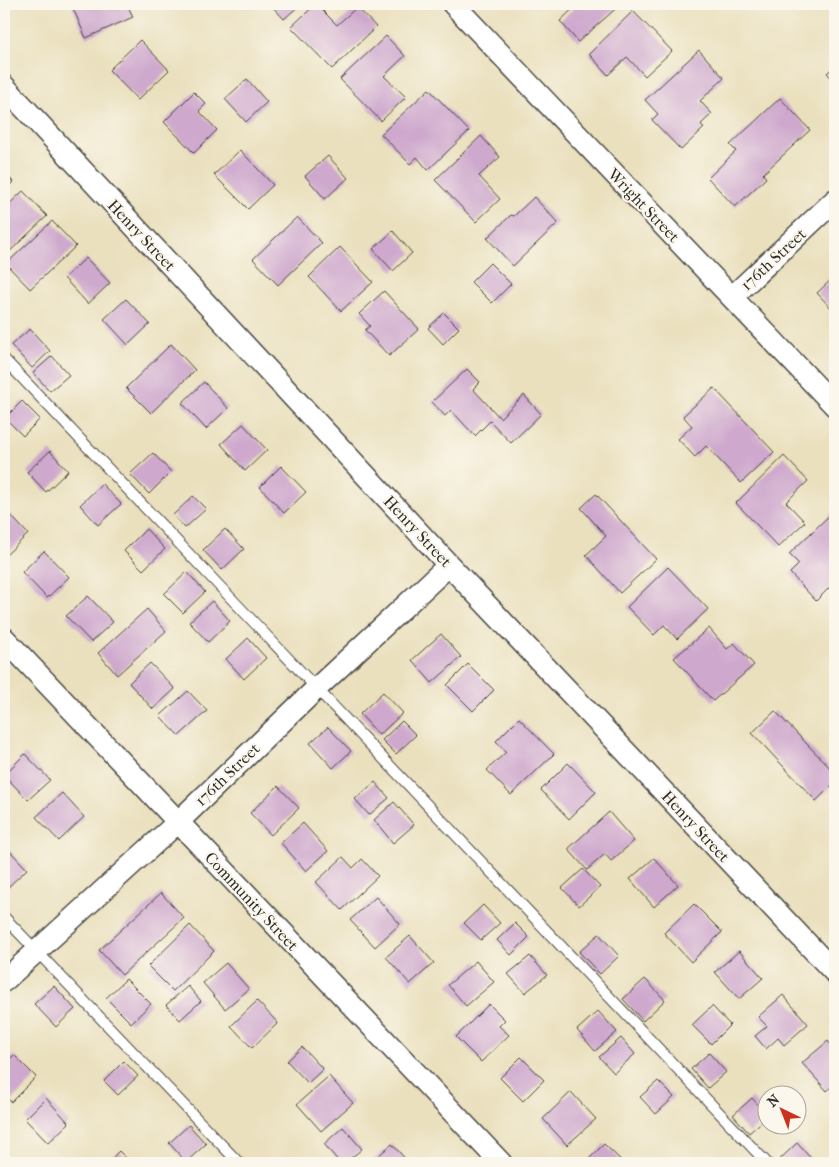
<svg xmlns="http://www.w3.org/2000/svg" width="839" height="1167" font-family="'IM FELL French Canon',serif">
	<rect width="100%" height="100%" fill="#fbf7ec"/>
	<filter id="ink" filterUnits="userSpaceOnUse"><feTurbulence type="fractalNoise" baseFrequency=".02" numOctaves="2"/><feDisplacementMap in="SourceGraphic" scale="10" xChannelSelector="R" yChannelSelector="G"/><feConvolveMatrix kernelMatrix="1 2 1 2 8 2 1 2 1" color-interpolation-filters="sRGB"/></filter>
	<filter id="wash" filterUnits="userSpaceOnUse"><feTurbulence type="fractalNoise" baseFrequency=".0096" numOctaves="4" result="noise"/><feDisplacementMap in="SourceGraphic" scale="20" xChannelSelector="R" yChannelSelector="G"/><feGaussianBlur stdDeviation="1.12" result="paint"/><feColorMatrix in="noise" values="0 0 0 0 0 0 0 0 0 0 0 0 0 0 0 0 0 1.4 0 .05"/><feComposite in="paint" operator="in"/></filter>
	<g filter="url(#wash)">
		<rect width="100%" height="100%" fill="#eae0be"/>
		<g id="blocks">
			<path fill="#cea8cd" d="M71,4H127L133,17L86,38Z
				M270,4H301L284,19Z
				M316,4L337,25L357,7L376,27L332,69L291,27Z
				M578,4H621L578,42L560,21Z
				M633,11L672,51L645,76L627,57L608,75L589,54Z
				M386,36L405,56L384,76L406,97L381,121L340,79Z
				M140,40L169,70L138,100L109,70Z
				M699,50L724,78L700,101L712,114L701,124L704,128L681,150L652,120L658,114L645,100Z
				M835,66V82L827,73Z
				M247,79L267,102L246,122L225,99Z
				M429,89L469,131L428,170L417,157L410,164L381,134Z
				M194,92L206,104L199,111L217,130L194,153L164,122Z
				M780,98L810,130L763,174L766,178L735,207L708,178L736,151L730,145Z
				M481,136L500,157L479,176L500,199L476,222L435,180Z
				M240,150L273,185L248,209L214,175Z
				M328,156L348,178L325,199L305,176Z
				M4,171L13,182L4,191Z
				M23,191L47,216L4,257V209Z
				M534,197L558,223L513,266L487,238L511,215L514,216Z
				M297,217L322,243L278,285L253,259Z
				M52,221L76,246L30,289L6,264Z
				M393,231L412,253L393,271L373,249Z
				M340,247L373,282L341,311L309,277Z
				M86,258L110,283L88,304L64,278Z
				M490,263L511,284L492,303L471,282Z
				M835,276V312L817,293Z
				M384,291L419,329L389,356L365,330L370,326L359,314Z
				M126,299L150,324L128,345L104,319Z
				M444,313L459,328L443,344L428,328Z
				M30,329L50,351L32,368L11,345Z
				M171,344L195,370L151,413L126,388Z
				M52,356L69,375L50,391L33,373Z
				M467,369L480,382L473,389L500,418L524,395L541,414L511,443L490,421L475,436L451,410L445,416L432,402Z
				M204,382L228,408L206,429L182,403Z
				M714,388L774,452L741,483L706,446L695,457L678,439L692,426L683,416Z
				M22,401L40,419L23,436L5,418Z
				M243,424L267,450L245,471L221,444Z
				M50,451L68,471L46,492L27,472Z
				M153,453L171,472L149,494L130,474Z
				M784,456L808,481L786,502L805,522L778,547L736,503Z
				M281,466L306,492L284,513L260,487Z
				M102,484L121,504L98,525L80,505Z
				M596,494L656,559L620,593L586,555L606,536L581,508Z
				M193,496L206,509L185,528L173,515Z
				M4,508L28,534L6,555L4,552Z
				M835,510V582L816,601L790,573L799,564L789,554Z
				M146,529L165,549L143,570L124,551Z
				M225,529L244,549L222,570L203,550Z
				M44,551L69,577L47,598L22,572Z
				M668,567L708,609L677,639L664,625L654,635L627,607Z
				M187,572L205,592L183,613L164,594Z
				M88,596L113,622L91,642L66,616Z
				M212,601L230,621L208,642L189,622Z
				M147,609L166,631L117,675L98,653Z
				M709,628L727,649L734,643L754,665L713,701L674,658Z
				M441,634L461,657L432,683L412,660Z
				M248,638L266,658L244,679L226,659Z
				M150,663L175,689L153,709L129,683Z
				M468,664L494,690L473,711L447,685Z
				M188,691L207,711L179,736L160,716Z
				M383,692L403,713L379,735L360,714Z
				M775,711L835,773V782L816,801L752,733Z
				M519,718L554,754L511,795L487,770L506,752L496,741Z
				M402,721L416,735L396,754L382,740Z
				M328,727L351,751L333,768L310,743Z
				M25,754L50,780L28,800L4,775Z
				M568,763L596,792L569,819L541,790Z
				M375,782L389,798L369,815L355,799Z
				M278,786L299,808L271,835L250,813Z
				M62,793L84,817L59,841L36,817Z
				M394,802L414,825L393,843L374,820Z
				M609,812L634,841L611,861L605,854L587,870L568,849Z
				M303,823L328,851L306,871L281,843Z
				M8,849L27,869L5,890L4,853Z
				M343,857L353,868L362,859L378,876L342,910L316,882Z
				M654,858L678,885L654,907L630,879Z
				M583,869L600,887L579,906L562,888Z
				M161,893L184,918L122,975L99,950Z
				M376,897L400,924L375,947L350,920Z
				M694,904L722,932L691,962L664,933Z
				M483,905L500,923L481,940L464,923Z
				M515,923L529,937L511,955L497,940Z
				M190,925L214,951L173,991L148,966Z
				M599,934L619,956L600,974L579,952Z
				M410,936L434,963L410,984L386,957Z
				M739,951L763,978L739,999L715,972Z
				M530,956L547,975L525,993L508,974Z
				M476,961L494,982L466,1006L448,985Z
				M226,963L249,989L225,1009L203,983Z
				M126,979L151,1004L131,1023L106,998Z
				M645,979L665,1000L643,1021L623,999Z
				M54,986L75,1009L56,1027L34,1004Z
				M188,986L201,1001L180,1020L166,1005Z
				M783,995L808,1024L784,1045L778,1038L766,1049L755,1036L767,1026L758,1017Z
				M257,1001L278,1023L252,1048L231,1026Z
				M489,1004L505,1020L499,1026L509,1035L481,1062L456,1037Z
				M712,1006L730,1025L711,1044L692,1025Z
				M598,1011L617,1032L595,1051L577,1030Z
				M621,1038L635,1054L614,1073L599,1057Z
				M828,1041L835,1050V1083L827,1091L802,1063Z
				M302,1047L323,1069L308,1083L287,1061Z
				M709,1053L726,1072L708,1088L691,1069Z
				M14,1055L36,1077L11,1102L4,1095V1065Z
				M521,1057L544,1080L523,1101L500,1078Z
				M124,1061L138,1076L118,1095L104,1081Z
				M329,1076L353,1103L321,1131L297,1104Z
				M658,1081L674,1097L656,1114L640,1097Z
				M571,1092L596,1119L567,1145L543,1119Z
				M46,1098L69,1123L48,1143L25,1119Z
				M752,1098L766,1114V1118L749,1133L733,1115Z
				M189,1125L206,1144L186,1162L169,1143Z
				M343,1127L362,1149L345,1163H340L324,1144Z
				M797,1143L814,1162L780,1163L778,1161Z
				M392,1144L409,1163H370Z
				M604,1144L624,1163H585Z
				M119,1151L131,1163H107Z"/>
		</g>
	</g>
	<g filter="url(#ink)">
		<use href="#blocks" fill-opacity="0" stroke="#484641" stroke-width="1"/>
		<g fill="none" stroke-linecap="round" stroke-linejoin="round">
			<defs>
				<path id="service" d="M4,359L767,1163
					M4,917L239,1163"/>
				<path id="minor" d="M453,4L835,406
					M4,86L449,565L835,973
					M732,297L835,200
					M4,638L501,1163
					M4,981L178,822L317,688L449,565"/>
			</defs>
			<use href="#service" stroke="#484641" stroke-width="12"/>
			<use href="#minor" stroke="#484641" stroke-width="24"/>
			<use href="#service" stroke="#fff" stroke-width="10"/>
			<use href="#minor" stroke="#fff" stroke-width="21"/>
		</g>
	</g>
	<g text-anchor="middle" stroke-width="4.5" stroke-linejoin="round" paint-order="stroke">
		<g font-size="16" fill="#2b2b2b" stroke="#fbf7ec">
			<text transform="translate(644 205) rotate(46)" y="6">Wright Street</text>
			<text transform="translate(142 235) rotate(47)" y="6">Henry Street</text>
			<text transform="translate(773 259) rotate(-43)" y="6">176th Street</text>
			<text transform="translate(418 531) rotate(47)" y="6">Henry Street</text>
			<text transform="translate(227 774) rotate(-44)" y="6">176th Street</text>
			<text transform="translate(696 826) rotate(47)" y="6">Henry Street</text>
			<text transform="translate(252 901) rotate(47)" y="6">Community Street</text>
		</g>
	</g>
	<rect width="839" height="1167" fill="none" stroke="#fbf7ec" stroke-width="20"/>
	<g transform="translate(782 1110) rotate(317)"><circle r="24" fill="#fbf7ec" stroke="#a8a59f"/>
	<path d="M0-4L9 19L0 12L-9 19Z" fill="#c8321e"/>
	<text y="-8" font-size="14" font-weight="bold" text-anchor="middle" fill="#2b2b2b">N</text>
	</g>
</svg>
